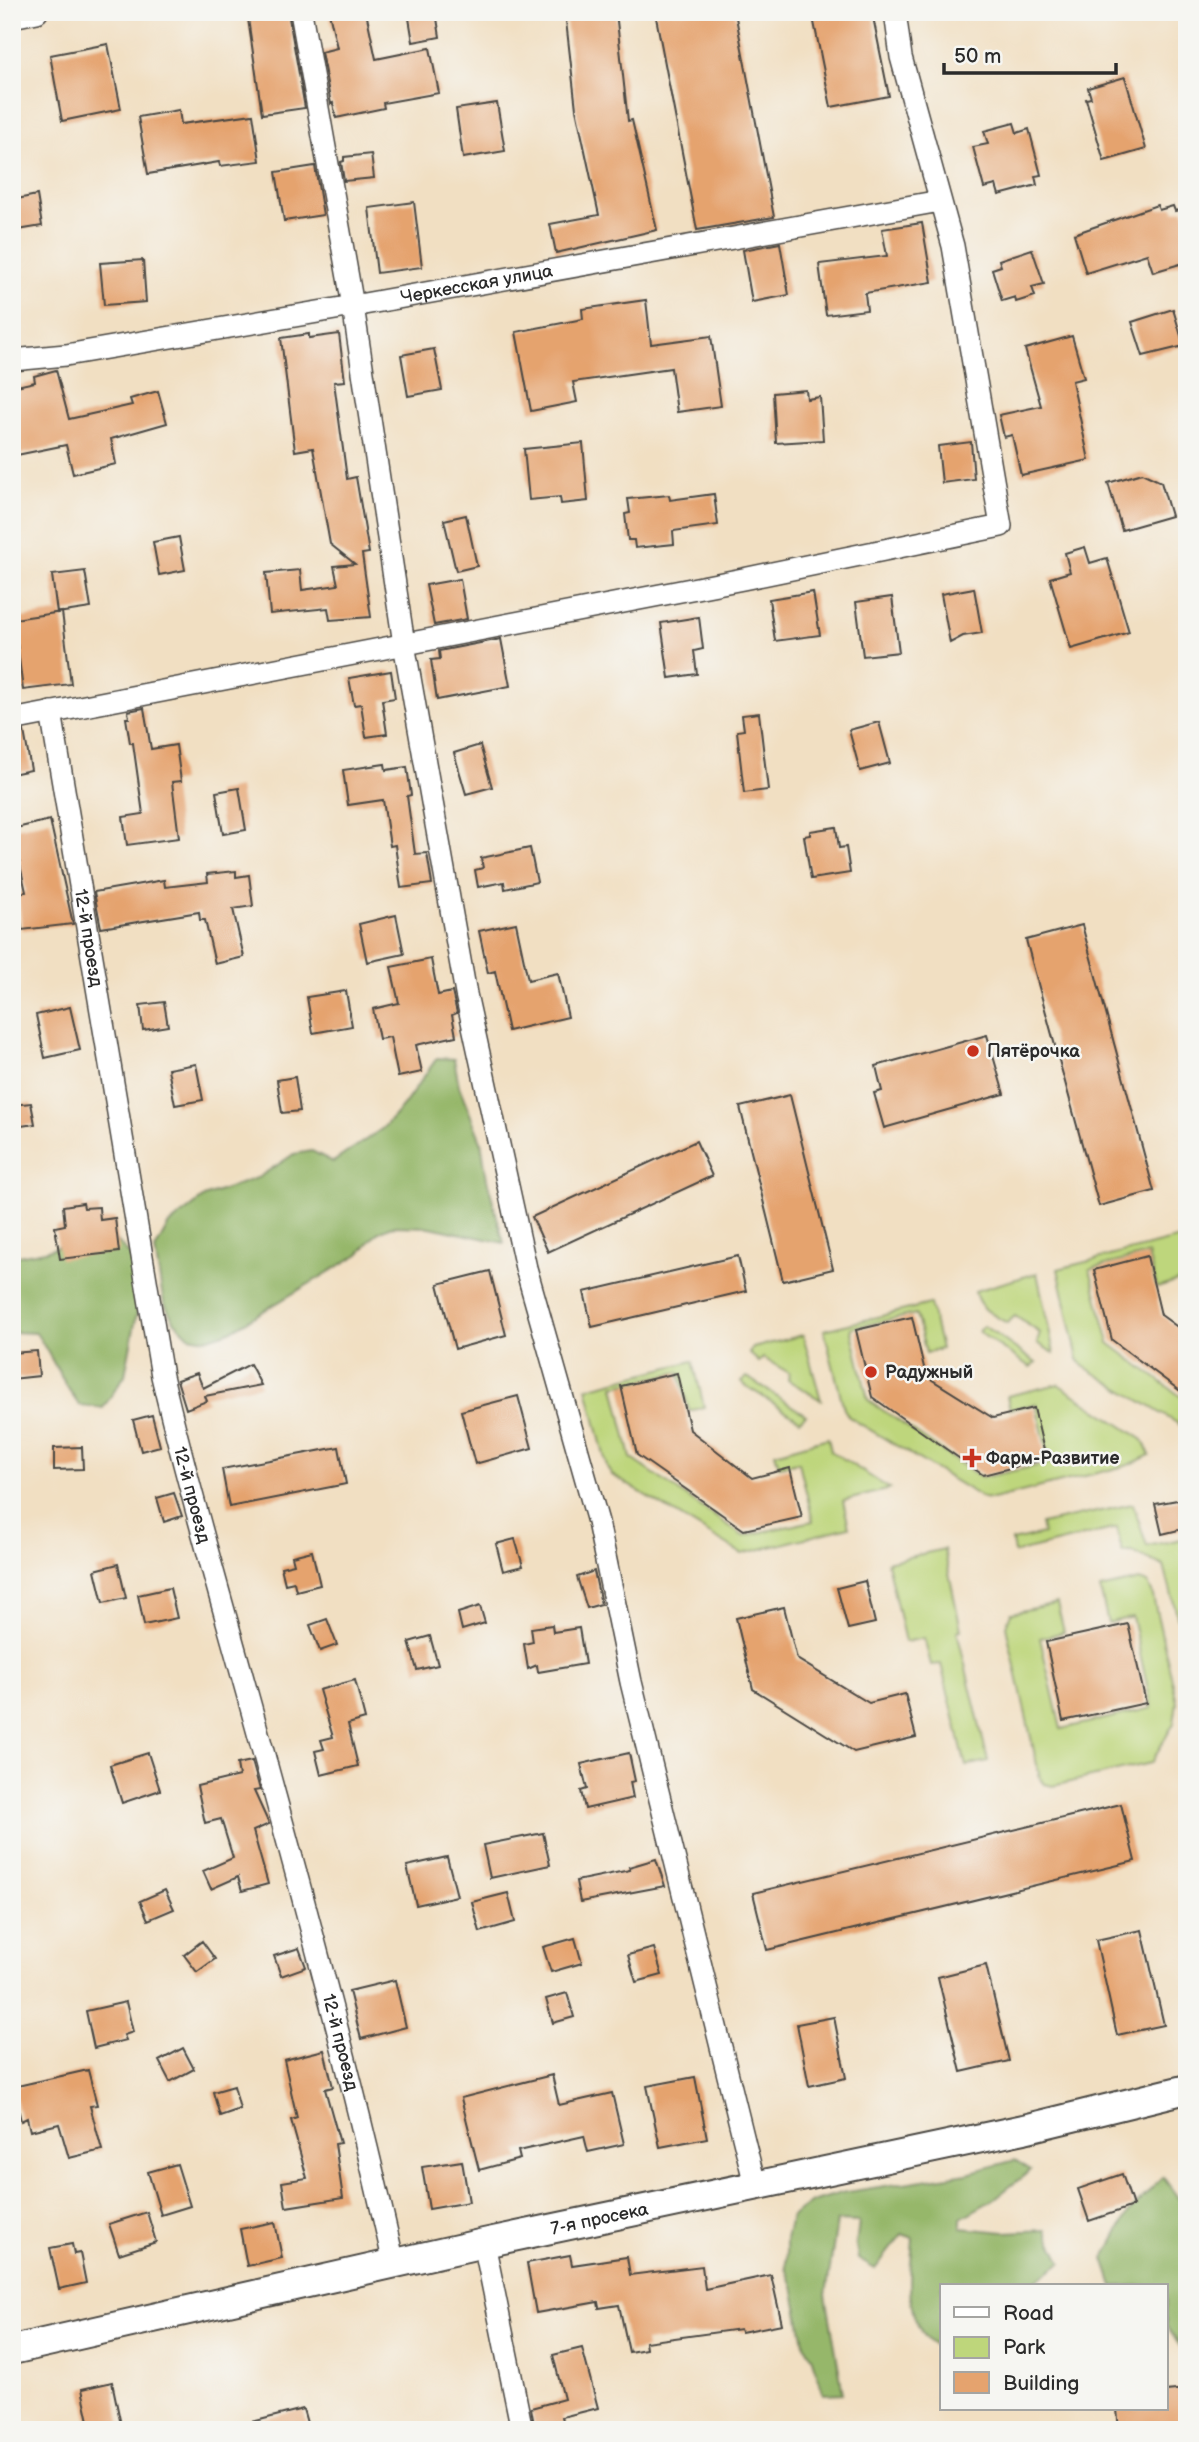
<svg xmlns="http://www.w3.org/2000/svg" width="1199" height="2442" font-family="'Balsamiq Sans',sans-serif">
	<rect width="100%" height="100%" fill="#f6f6f2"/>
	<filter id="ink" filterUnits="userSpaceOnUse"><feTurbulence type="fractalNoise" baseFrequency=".0143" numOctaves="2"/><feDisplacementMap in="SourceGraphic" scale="14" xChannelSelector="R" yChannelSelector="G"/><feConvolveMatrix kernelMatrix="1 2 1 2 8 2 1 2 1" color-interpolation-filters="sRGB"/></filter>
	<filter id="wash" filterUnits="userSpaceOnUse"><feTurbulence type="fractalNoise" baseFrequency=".00686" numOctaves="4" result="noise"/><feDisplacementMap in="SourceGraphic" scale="28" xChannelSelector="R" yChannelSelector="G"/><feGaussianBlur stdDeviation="1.57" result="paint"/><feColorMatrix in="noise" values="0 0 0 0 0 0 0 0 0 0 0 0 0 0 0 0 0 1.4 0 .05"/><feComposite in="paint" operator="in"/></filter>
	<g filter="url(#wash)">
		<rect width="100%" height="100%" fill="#f1dfc2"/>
		<path fill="#bed67b" stroke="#748053" stroke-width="2" d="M1176,1239L1187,1244V1275L1182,1280L1157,1288L1148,1254L1090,1269L1109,1343L1187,1401V1429L1083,1366L1078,1359L1058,1269Z
			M1037,1273L1054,1353L1037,1343L1040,1333L1015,1316L1007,1323C993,1314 978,1309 975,1291Z
			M930,1304L941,1349L926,1353L916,1314L851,1328L868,1400L981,1478L1050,1463L1036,1404L1010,1409L1007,1396L1058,1384L1143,1440L1150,1455L1129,1465L993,1499L983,1498L849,1417L844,1409L824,1330Z
			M984,1326L1036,1363L1030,1367L983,1335L979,1331Z
			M803,1335L821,1400L788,1380L789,1373L763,1358L759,1362L749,1353L753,1348Z
			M693,1361L704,1407L689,1411L679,1372L614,1386L631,1458L743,1536L813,1521L799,1462L779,1466L775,1453L828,1438L831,1451L890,1489L843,1501L849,1527L742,1554L612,1475L607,1467L587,1388Z
			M747,1377L806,1415L800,1420L746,1386L742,1382Z
			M1133,1504L1147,1546L1187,1538V1653L1164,1566L1131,1552H1122L1117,1528L1014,1553L1012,1541L1043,1534L1041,1524Z
			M944,1549L961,1630L957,1631L988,1761L966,1766L941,1664L931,1665L924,1638L905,1642L887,1562Z
			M1139,1580L1148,1583L1152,1592L1177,1702L1174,1723L1151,1763L1053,1786L1045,1784L1040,1778L1006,1626L1011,1613L1057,1603L1064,1632L1040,1638L1061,1729L1152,1708L1132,1617L1108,1623L1100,1589Z"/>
		<path fill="#96b76b" stroke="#60714b" stroke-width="2" d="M437,1058L454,1059L459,1086L481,1141L487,1179L504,1243L430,1227L392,1226L377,1233L359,1254L230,1331L206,1339L189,1336L174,1321L164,1303L161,1287L155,1250L168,1226L204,1197L259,1177L294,1154L312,1151L333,1162L383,1128L403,1106Z
			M106,1228L134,1260L140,1297L125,1375L103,1408L79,1405C62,1382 52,1357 36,1333L12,1332V1257L45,1251Z
			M1015,2160L1031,2170L994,2199L961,2218V2228L1005,2232L1046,2230L1062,2262L1028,2286H942V2351C901,2327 910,2279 913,2238L902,2234L875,2269L858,2259L856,2245L859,2222L837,2221L826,2295L843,2393L823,2394L813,2359L804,2343L793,2286L786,2268V2239L791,2217L812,2202L841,2193L967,2173Z
			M1163,2177L1187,2210V2356L1166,2326V2286H1113L1104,2259L1129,2212Z"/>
		<g id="blocks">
			<path fill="#e5a36e" d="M247,12H288L305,108L262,114Z
				M329,12H366L376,59L430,48L439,93L383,103L384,108L336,118L333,103L331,104L321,52L337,48Z
				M408,12H436L440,37L413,42Z
				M565,12H616L628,121L632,120L657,230L556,253L550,224L599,215L576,109Z
				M655,12H735L774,217L697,230Z
				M812,12H872L889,96L831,107Z
				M108,44L121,109L62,121L50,55Z
				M1125,77L1146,149L1104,161L1086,99L1091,98L1088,88Z
				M497,103L505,151L463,158L456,109Z
				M179,110L181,124L253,114L260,161L220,166L219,162L148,174L138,117Z
				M1014,123L1017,133L1029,129L1041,175L1035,176L1037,185L999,195L996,185L984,188L973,147L988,144L984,131Z
				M371,154L374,178L344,181L341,162L344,161V157Z
				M315,166L323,215L284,221L276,172Z
				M37,195L42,226L18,230L12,200Z
				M414,202L422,267L377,273L369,208Z
				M1157,205L1159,210L1173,206L1175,211L1183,209L1187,221V262L1153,272L1147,254L1086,273L1074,234Z
				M922,223L932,282L865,293L867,310L826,315L819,264L887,256L882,229Z
				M780,243L789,295L752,302L743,250Z
				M1032,249L1044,284L1032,287L1035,296L1016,302L1015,297L1002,301L992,269L1001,266L999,260Z
				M143,260L146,302L104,305L100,263Z
				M646,300L651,344L711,336L721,406L677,412L671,368L573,382L577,402L531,411L516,332L583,319L582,309Z
				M1173,309L1184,346L1143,356L1132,322Z
				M309,334V338L339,334L345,381L334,382L347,479L356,477L369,553L362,554L371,617L330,620L328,608L270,614L266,573L300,570L302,590L338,585L334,566L355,564L330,544L313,448L295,451L281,338Z
				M1072,336L1084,378L1072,381L1089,460L1021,475L1012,435L1004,437L999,415L1041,406L1025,349Z
				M434,349L442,390L408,396L401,355Z
				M56,370L69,419L132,405L130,399L158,391L167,423L111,439L116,464L73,474L66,445L12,456V387L35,382L34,376Z
				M806,390L807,399L820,397L823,440L776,443L773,393Z
				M971,442L974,479L942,483L938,446Z
				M583,443L588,501L561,504L560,497L529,500L524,449Z
				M1142,473L1161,482L1171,516L1122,530L1108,483Z
				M714,494L718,525L673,531L674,544L635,548L634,540H628L625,514L630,513L628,499L669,495L670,500Z
				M466,515L477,566L456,571L444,520Z
				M179,537L185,570L159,575L153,542Z
				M1085,547L1090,563L1107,558L1129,632L1071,649L1050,578L1070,572L1065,553Z
				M85,571L91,608L57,613L52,575Z
				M460,579L467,619L434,625L426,585Z
				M974,588L982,633L963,636L950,643L941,594Z
				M813,592L820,635L775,641L769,599Z
				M892,597L899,652L863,656L856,602Z
				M62,612L71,684L23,690L14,619Z
				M699,617L703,649L694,651L697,674L669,678L661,623Z
				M501,639L510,686L437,700L431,660L440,659L439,651Z
				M391,671L395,698L382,700L387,734L366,737L361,704L354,705L349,678Z
				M144,708L151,749L176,745L181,781L172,782L179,838L127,845L123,817L143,814L133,743H130L126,718H129L128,711Z
				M759,713L768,790L744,793L737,731L744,730L742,715Z
				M879,722L890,763L860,771L849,730Z
				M24,731L31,770L12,774V733Z
				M480,745L492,787L466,794L454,753Z
				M385,764L386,770L407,767L411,795L407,796L415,854L427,853L432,884L401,888L395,845L390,846L383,800L348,805L343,770Z
				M239,788L246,830L223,834L216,792Z
				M50,820L73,924L22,930L18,893L26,892L12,829Z
				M836,827L839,848L846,847L850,873L811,879L804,836L810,835V831Z
				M530,848L537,882L505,889L504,882L478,887L475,870L483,868L481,858Z
				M236,871V877L249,875L253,906L233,909L244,957L215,964L205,920H200L199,912L101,928L94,892L164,880L165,887L208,882L207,874Z
				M396,915L404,954L367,962L359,924Z
				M516,923L528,980L558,973L568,1017L508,1031L495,971L488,973L479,931Z
				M1082,925L1154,1191L1099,1206L1026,940Z
				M431,959L438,995L452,992L457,1013L452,1015L456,1036L416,1045L422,1072L398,1077L390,1037L379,1039L373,1009L399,1003L391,967Z
				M346,991L352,1026L313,1033L307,997Z
				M164,1002L168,1026L143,1030L140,1005Z
				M70,1007L80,1050L45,1058L36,1015Z
				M987,1035L1004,1094L884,1128L874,1093L882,1091L876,1066Z
				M196,1064L203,1100L175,1105L168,1069Z
				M295,1077L300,1111L282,1113L277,1080Z
				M790,1095L833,1269L783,1281L740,1107Z
				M31,1103L35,1124L14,1127L12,1105Z
				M696,1141L712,1176L548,1252L532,1217Z
				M83,1203L84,1208L99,1207L100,1220L115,1218L119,1252L60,1259L55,1227L65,1225L63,1206Z
				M738,1256L746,1291L592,1327L584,1292Z
				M1147,1256L1161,1315L1187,1334V1396L1112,1340L1094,1270Z
				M490,1271L506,1335L455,1349L438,1284Z
				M912,1317L926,1376L993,1418L1034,1408L1046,1459L983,1475L872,1397L856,1330Z
				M37,1351L39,1376L12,1379V1353Z
				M250,1364L261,1385L205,1396L207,1401L186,1409L177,1380L197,1373L203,1388Z
				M677,1373L690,1430L752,1478L790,1468L802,1517L744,1530L637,1455L621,1386Z
				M518,1396L532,1448L475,1464L461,1411Z
				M152,1415L160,1446L141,1451L133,1420Z
				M82,1447L83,1469L54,1470V1448Z
				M339,1447L346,1484L229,1507L222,1469Z
				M174,1493L182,1516L164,1522L157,1498Z
				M1183,1499L1187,1528L1162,1534L1155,1504Z
				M515,1539L523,1566L503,1571L496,1544Z
				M312,1551L320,1585L296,1591L294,1582L285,1584L281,1567L294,1564L292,1556Z
				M118,1564L126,1598L103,1603L95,1570Z
				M594,1571L601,1604L587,1608L577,1577Z
				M865,1581L875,1623L848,1629L837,1588Z
				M170,1588L177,1618L144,1625L138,1595Z
				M480,1606L485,1623L462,1630L458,1613Z
				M784,1607L797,1659L869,1703L905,1694L916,1737L854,1752L753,1689L736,1618Z
				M327,1619L337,1645L320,1651L310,1625Z
				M1128,1624L1146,1703L1063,1721L1046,1642Z
				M552,1625L553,1632L579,1628L585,1664L538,1672L537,1665L528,1669L524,1644L533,1642L531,1628Z
				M430,1636L438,1665L417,1670L409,1642Z
				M355,1680L365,1719L348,1724L358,1766L321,1775L315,1751L324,1749L321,1740L333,1737L319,1690Z
				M148,1753L160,1790L122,1803L110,1765Z
				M629,1753L635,1781L630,1782L633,1798L585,1809L581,1791L587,1789L581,1764Z
				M252,1761L260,1790L254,1791L269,1824L253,1831L268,1884L242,1891L238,1877L211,1889L203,1871L233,1858L221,1819L205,1823L197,1786L239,1776L237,1764Z
				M1121,1804L1135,1861L767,1950L753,1893Z
				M543,1833L550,1865L490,1878L483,1845Z
				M447,1857L457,1896L416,1905L407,1866Z
				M656,1859L665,1886L580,1902L576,1881L630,1870L629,1867Z
				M165,1890L174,1909L148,1920L140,1901Z
				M508,1893L515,1922L480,1932L472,1902Z
				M1142,1930L1164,2025L1117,2035L1096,1940Z
				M575,1938L582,1963L551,1972L543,1947Z
				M202,1941L215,1959L197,1972L184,1955Z
				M299,1948L306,1967L281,1976L274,1956Z
				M654,1948L662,1975L636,1982L628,1955Z
				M986,1965L1009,2061L961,2072L938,1977Z
				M395,1980L406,2027L361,2039L349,1991Z
				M567,1993L574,2017L553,2023L546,1999Z
				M126,2002L133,2032L124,2035L126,2040L94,2048L86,2011Z
				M834,2017L846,2078L809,2086L797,2024Z
				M183,2048L194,2069L170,2082L159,2061Z
				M324,2050L333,2087L325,2089L340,2143L335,2144L343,2198L286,2207L282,2182L307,2178L291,2120L297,2118L284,2060Z
				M88,2070L97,2105L90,2106L102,2150L69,2158L59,2124L30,2131L27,2118L21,2121L13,2087Z
				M552,2075L559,2105L612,2093L624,2144L588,2152L584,2136L518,2151L520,2159L479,2170L461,2098Z
				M695,2077L707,2138L660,2147L647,2086Z
				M234,2086L240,2109L220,2116L213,2092Z
				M462,2161L469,2202L429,2209L422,2167Z
				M177,2164L190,2206L161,2215L148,2172Z
				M1122,2174L1133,2206L1089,2221L1078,2189Z
				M147,2212L156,2242L119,2254L109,2224Z
				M275,2222L282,2258L247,2266L240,2229Z
				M72,2244L74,2254L80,2253L86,2283L59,2289L50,2248Z
				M570,2255L572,2265L627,2257L630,2275L702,2266L705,2289L771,2275L782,2324L741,2332L740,2329L645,2342L646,2349L629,2352L619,2305L599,2308L598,2302L536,2313L527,2263Z
				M582,2348L598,2408L562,2417L564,2423L535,2430L531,2408L564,2399L553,2355Z
				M112,2382L121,2425L91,2430L82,2389Z
				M1187,2389V2430H1119L1117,2409H1166V2391Z
				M303,2409L309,2430H249L248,2423Z"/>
		</g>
	</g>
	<g filter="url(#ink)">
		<use href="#blocks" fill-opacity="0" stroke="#494642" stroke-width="2"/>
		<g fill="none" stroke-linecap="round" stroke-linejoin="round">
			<defs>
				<g id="minor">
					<path d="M301,12L353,306L404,644L466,994L526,1268L598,1522L631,1682L755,2185"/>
					<path d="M12,17L37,12"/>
					<path id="s1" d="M12,360L66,355L353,306L940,201"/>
					<path id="s2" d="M51,712L162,1376C193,1508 233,1639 268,1770C313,1934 357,2098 394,2264"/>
					<path d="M12,720L743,579L1001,526L953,246L901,57L895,12"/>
					<path d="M484,2243L522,2430"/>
				</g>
				<g id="tertiary">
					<path id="s3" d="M12,2350L484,2243L1024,2129L1187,2089"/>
				</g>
			</defs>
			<use href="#minor" stroke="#494642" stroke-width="24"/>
			<use href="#tertiary" stroke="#494642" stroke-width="32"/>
			<use href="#minor" stroke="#fff" stroke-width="21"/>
			<use href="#tertiary" stroke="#fff" stroke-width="28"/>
		</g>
	</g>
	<g fill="#c8321e" stroke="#f6f6f2" stroke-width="2.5">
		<circle cx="973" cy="1051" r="7"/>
		<circle cx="871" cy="1372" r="7"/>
		<path d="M968.5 1447.5h7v7h7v7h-7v7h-7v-7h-7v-7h7z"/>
	</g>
	<g text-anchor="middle" stroke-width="5" stroke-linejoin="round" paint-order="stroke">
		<g font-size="18" fill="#2b2b2b" stroke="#f6f6f2">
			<text dy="6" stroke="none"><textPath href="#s1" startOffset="471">Черкесская улица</textPath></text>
			<text dy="6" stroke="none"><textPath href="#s2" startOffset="229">12-й проезд</textPath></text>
			<text dy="6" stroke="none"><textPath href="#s2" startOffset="796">12-й проезд</textPath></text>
			<text dy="6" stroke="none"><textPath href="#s2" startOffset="1363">12-й проезд</textPath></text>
			<text dy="6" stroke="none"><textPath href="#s3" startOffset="602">7-я просека</textPath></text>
		</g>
		<g font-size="18" font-weight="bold" fill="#2b2b2b" stroke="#f6f6f2" text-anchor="start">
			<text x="987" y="1057">Пятёрочка</text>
			<text x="885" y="1378">Радужный</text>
			<text x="986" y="1464">Фарм-Развитие</text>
		</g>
	</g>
	<rect width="1199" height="2442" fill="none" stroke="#f6f6f2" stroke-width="42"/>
	<rect x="940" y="2284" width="228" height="126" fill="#f6f6f2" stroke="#a5a5a2" stroke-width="2"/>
	<rect x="954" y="2307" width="35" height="10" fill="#ffffff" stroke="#a5a5a2" stroke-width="2"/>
	<text x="1003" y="2320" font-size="21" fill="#2b2b2b">Road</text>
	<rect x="954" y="2337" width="35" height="21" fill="#bed67b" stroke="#a5a5a2" stroke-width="2"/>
	<text x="1003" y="2354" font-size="21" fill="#2b2b2b">Park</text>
	<rect x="954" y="2372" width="35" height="21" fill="#e5a36e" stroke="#a5a5a2" stroke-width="2"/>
	<text x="1003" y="2390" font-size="21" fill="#2b2b2b">Building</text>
	<path d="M944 63v10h172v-10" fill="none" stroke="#2b2b2b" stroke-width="3.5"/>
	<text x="954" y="63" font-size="21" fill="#2b2b2b" stroke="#f6f6f2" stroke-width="5" paint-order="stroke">50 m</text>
</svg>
